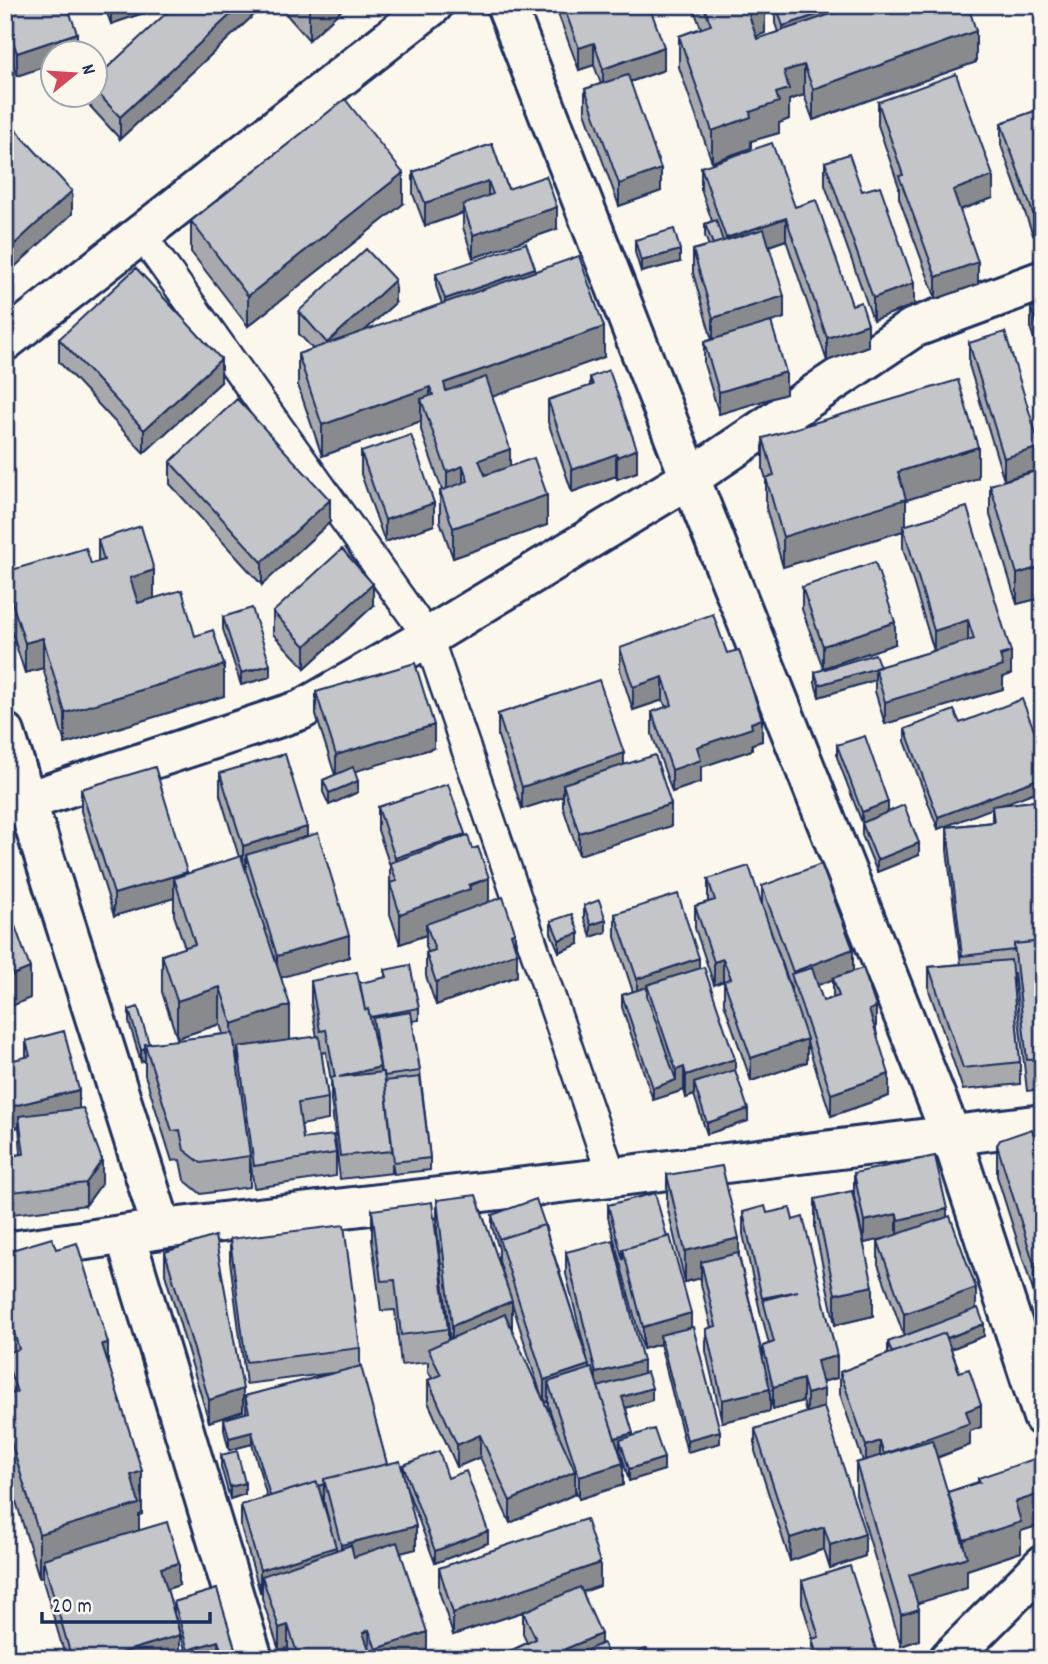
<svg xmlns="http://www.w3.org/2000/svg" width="1048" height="1664" font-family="Dekko,sans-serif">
	<rect width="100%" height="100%" fill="#fbf7ec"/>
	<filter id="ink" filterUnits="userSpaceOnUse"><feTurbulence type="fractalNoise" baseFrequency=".0143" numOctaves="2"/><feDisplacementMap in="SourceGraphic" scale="14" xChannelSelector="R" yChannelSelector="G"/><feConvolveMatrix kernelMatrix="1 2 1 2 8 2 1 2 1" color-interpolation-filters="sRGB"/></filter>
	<g filter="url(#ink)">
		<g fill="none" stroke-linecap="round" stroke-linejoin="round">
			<defs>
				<path id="service" d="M141,234L428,637L612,1177"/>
				<path id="minor" d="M506,5L690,478L951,1135L1043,1417
					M5,341L433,5
					M5,733L162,1229
					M5,806L27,801L301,710L428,637L690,478L913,328L1043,280
					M125,1235L253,1659
					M5,1252L162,1229L612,1177L1043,1124
					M949,1659L1043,1565"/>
			</defs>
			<use href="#service" stroke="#1b2f5e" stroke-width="33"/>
			<use href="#minor" stroke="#1b2f5e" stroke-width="44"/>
			<use href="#service" stroke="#fbf7ec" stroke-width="28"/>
			<use href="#minor" stroke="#fbf7ec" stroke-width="38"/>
		</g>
		<path fill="#a8a9ad" stroke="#1b2f5e" stroke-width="2" fill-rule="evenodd" d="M5,5L77,52L17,76L5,41Z
			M104,5H149V11L111,24Z
			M257,5V12L120,139L90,106V94H94V80Z
			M278,5H347L309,40Z
			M557,5H649L664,70L630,82L661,191L619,206L585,112V89L601,84L594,65L579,70L557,11Z
			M692,5H765V33L756,36L757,39L778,32L775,23V5H968L976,62L813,120L804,95L789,100V119L779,123V133L751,141V148L712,162L679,67V36L701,28Z
			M878,102L993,198L960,210L978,284L936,299L899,198V187L878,125Z
			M1043,108L1033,235L1001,145V123Z
			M492,144L508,189L557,229L473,258L463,227V213L425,226L413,194V172Z
			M825,162L862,191L914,305L873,320L825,185Z
			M701,167L795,207L852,305L868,346L827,361L786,240L769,246L784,318L771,322L786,394L719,414L704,364V342L712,340L693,273V250L709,246L705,236V224L712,221L701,189Z
			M403,204L248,326L191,252V221Z
			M635,240L680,262L641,272L635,252Z
			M535,272L604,357L492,396L510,466L547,525L453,558L440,521V491L442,490L421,430V421L322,456L298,385V354L313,349L299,334V311L395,303L363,332L442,304L436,286V274Z
			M1043,303V364L1031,330V308Z
			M59,339L221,382L144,453L59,362Z
			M969,343L1040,469L1004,480L969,365Z
			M590,377L637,472L617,479L616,476L572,492L548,422V400L590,386Z
			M763,438L978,478L906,500V525L1011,674L1003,677V689L885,724L875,691V680L819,697L815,683V672L880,667L934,651L903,548V531L783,567L766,508V479L763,469Z
			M361,452L434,525L385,542L361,474Z
			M170,462L330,522L262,585L170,484Z
			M1043,476V652L1037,617V599L1017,604L990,515V485Z
			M98,540L154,598L195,636L224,696L65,744L43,668L25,673L5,611V572L91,564L98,561Z
			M802,587L895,644L823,668L802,609Z
			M373,606L305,668L273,634V612Z
			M223,617L270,677L241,685L223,629Z
			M620,648L727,653L762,741L752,744V750L701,767V782L672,792L652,734V712L666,707L663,700L633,710L620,670Z
			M316,692L434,748L355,771L358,792L329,805L323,792V780L335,775L316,715Z
			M498,714L624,765L671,826L579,855L563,807V796L522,809L498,736Z
			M960,723L999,805L1043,800V1089L1027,1091L1014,973H1012L1020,1062V1084L963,1090L929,990V967L961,964L947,850V827L992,822V808L938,829L905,741V729Z
			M837,745L888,812L919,855L877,872L862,835V823L837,757Z
			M220,773L307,837L349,957L281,977L290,1040L317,1037L311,1003V981L360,987L385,977V970L419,1008V1020L412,1021L420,1071L430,1158V1170L394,1174L392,1163V1173L340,1179L331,1100V1081L326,1052L321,1053L328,1098V1120L301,1125L303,1139L336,1153V1176L254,1188L238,1070V1058L236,1059L250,1156V1187L201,1194L184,1180L180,1160L172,1161L145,1075V1060L141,1062L129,1022V1010L149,1044L223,1034L220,1024L177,1038L162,992V955L185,948L174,915V898L114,916L81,811V789L187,874L239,857L220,795Z
			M378,807L465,836L489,902L515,947L517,976L436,1005L426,976V953L428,952L426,946V935L400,944L390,914V866L378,830Z
			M708,879L762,904V886L853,971L876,1030L889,1096L831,1116L807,1042V1062L751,1081L724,1003V984L723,981L714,985L695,928V906L708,902ZM777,949L791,988V993ZM833,979V998L823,1001L817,985Z
			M584,906L606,932L591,937L584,918Z
			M615,914L699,968L735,1070L748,1121L707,1134L694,1095L686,1098L684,1090L653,1100L622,1007V995L633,992L615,937Z
			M551,921L579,944L559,952L551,933Z
			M26,1041L79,1109L102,1183L86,1205L13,1214L9,1178V1156L21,1154L19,1127L5,1130L26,1057Z
			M997,1145L1043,1166V1292L1034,1294L997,1176Z
			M854,1173L947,1217L984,1336L951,1349L981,1427L970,1431V1445L937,1458L948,1496V1492L978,1482V1478L1043,1477V1524L1021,1531V1552L967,1570V1588L917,1603L919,1640L901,1646L856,1494V1463L863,1461L840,1394V1372L888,1354V1342L904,1336L878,1264V1241L888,1238L864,1243L854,1196Z
			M667,1175L739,1256L763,1358V1346L769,1344L763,1320H762L743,1234V1212L767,1213L837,1378L822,1382L824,1407L865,1556L830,1568L824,1549L790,1561L755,1451V1429L806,1413L803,1401L773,1409L770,1396V1411L722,1422L706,1351V1329L711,1328L701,1284V1278L685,1282L667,1206Z
			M815,1199L873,1316L835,1325L815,1229Z
			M437,1200L507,1286L499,1261V1249L492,1227V1215L547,1233L588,1362L566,1274V1252L643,1374L652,1400L626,1408L633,1436L664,1470L629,1481L620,1449H618L623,1485L579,1499L575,1488V1494L510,1523L480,1457L457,1467L428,1402V1380L432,1378L428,1371V1362L401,1365L395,1310L381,1311L372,1240V1210L448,1329V1340L450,1339L437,1230ZM512,1303L542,1398L512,1331ZM548,1401V1405L556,1429L544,1402Z
			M608,1205L691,1327L720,1443L687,1452L660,1344L643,1349L608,1217Z
			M230,1239L360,1348V1366L387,1464L403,1472V1465L448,1478L488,1543L435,1563L406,1486L416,1549L400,1553L427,1652L432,1659H371L370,1653V1659H292L288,1648L279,1650L262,1598V1591L260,1592L241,1527V1505L267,1497L252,1444L229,1450L224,1430V1419L246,1413L245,1396L332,1373L246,1384L230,1261ZM324,1496V1502L331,1529L322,1497Z
			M56,1249L108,1362L142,1514L139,1515V1530L179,1585L167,1589L174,1614V1602L217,1589L235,1659H220L218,1653L197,1659H188L175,1616L180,1657L174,1659H66L43,1581V1576L39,1577L5,1465V1353H7L5,1346V1252Z
			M165,1252L243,1411L209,1422L165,1274Z
			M221,1455L245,1494L230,1499L221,1467Z
			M439,1568L600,1586L583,1592L601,1644L610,1659H508V1652L527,1643L523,1634V1612L525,1611L453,1635L439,1591Z
			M802,1581L879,1659H812L813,1639L802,1603Z"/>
		<path fill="#888a8d" stroke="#1b2f5e" stroke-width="2" d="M111,5H149V11L111,24Z
			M241,5H257V12L120,139V117Z
			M314,5H347L309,40V9Z
			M757,5H765V33L747,40V9Z
			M846,5H890L783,48V26Z
			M976,31V62L813,120V89Z
			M77,33V52H52V64L17,76V53Z
			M594,43V65L579,70V48Z
			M664,47V70L603,91V69Z
			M804,65V95L789,100V119L779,123V133L751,141V148L712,162V131L750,112L776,93L784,71Z
			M661,169V191L619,206V184Z
			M403,173V204L248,326V296Z
			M993,176V198L953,212V190Z
			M488,181V204L463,205V213L425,226V203Z
			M72,191V214L5,276V253Z
			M557,207V229L473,258V235Z
			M1043,209V231L1033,235V213Z
			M786,218V240L726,260V238Z
			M680,250V262L641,272V261Z
			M978,262V284L936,299V277Z
			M535,268V280L445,311V299Z
			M395,280V303L327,365V343Z
			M914,283V305L873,320V298Z
			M784,296V318L713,340V318Z
			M868,324V346L827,361V338Z
			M604,327V357L444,414V383Z
			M221,359V382L144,453V430Z
			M786,372V394L719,414V392Z
			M430,387V418L421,399V421L322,456V425Z
			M978,447V478L906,500V530L903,526V531L783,567V537L898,472Z
			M1040,447V469L1004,480V458Z
			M510,449V480L479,491V460Z
			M637,449V472L617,479V457Z
			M616,454V476L572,492V470Z
			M463,466V496L447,502V472Z
			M547,495V525L453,558V528Z
			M330,500V522L262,585V562Z
			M434,503V525L385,542V520Z
			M1043,566V597L1037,595V599L1017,604V574Z
			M154,570V600L130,608V578Z
			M373,584V606L305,668V646Z
			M968,620V643L934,653V631Z
			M895,622V644L823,668V646Z
			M43,638V668L25,673V643Z
			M1011,652V674L1003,677V689L885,724V702Z
			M224,665V696L65,744V713Z
			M270,665V677L241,685V673Z
			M875,668V680L819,697V685Z
			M663,677V700L633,710V687Z
			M762,719V741L752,744V750L701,767V782L672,792V770L697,747L751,723Z
			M434,725V748L336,777V755Z
			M624,753V775L563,784V796L522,809V787Z
			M1043,777V789L938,829V817Z
			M358,781V792L329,805V793Z
			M888,802V814L862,823V812Z
			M671,804V826L579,855V833Z
			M307,827V849L246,855V868L243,869V846Z
			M465,834V856L395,875V858Z
			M919,843V855L877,872V860Z
			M187,872V894L174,878V898L114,916V894Z
			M489,878V908L426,924V935L400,944V914Z
			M606,920V932L591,937V925Z
			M515,932V954L517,953V976L436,1005V982L511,934Z
			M579,933V944L559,952V940Z
			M349,935V957L277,979V956Z
			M853,949V972L797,993L793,981V972Z
			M699,958V980L647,985V998L637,1002V979Z
			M723,959V981L714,985V962Z
			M30,968V998L5,1009V978Z
			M220,987V1024L177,1038V1001Z
			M290,1005V1042L238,1047V1058L232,1060V1024Z
			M876,1007V1030L869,1032V1010Z
			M807,1039V1062L751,1081V1058Z
			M145,1048V1060L141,1062V1050Z
			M735,1059V1082L694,1083V1095L686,1098V1075Z
			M380,1067V1090L339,1077Z
			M684,1067V1090L653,1100V1088L676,1080V1070Z
			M889,1074V1096L831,1116V1094Z
			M79,1090V1112L19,1116V1127L5,1130V1108Z
			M748,1109V1121L707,1134V1123Z
			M102,1160V1183L86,1205V1183Z
			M947,1209V1232L898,1242V1220Z
			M897,1214V1236L864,1243V1221Z
			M739,1238V1269L701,1262V1278L685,1282V1251Z
			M1043,1262V1292L1034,1294V1264Z
			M873,1286V1316L835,1325V1294Z
			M976,1288V1310L904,1336V1314Z
			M512,1301V1332L452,1356V1326Z
			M691,1313V1336L660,1335V1344L643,1349V1327Z
			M984,1324V1336L894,1371V1359Z
			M108,1343V1386L102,1344Z
			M837,1356V1378L817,1383V1361Z
			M643,1361V1383L596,1395V1373Z
			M589,1365V1388L548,1382V1401L544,1402V1380Z
			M803,1379V1401L773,1409V1387Z
			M652,1388V1400L622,1409V1397Z
			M243,1389V1411L209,1422V1400Z
			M770,1389V1411L722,1422V1400Z
			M824,1389V1411L807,1416V1394Z
			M981,1405V1427L970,1431V1445L884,1477V1454L966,1411Z
			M720,1431V1443L687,1452V1440Z
			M252,1432V1444L229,1450V1438Z
			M633,1433V1445L620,1440V1449L612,1451V1439Z
			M480,1435V1457L457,1467V1445Z
			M880,1441V1463L866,1469V1446Z
			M664,1458V1470L629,1481V1469Z
			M623,1463V1485L579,1499V1477Z
			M142,1471V1514L139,1515V1547L43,1559V1576L39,1577V1534L131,1475Z
			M575,1471V1494L510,1523V1501Z
			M245,1483V1494L230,1499V1487Z
			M324,1484V1496L270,1511V1499Z
			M1043,1493V1524L1021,1531V1552L967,1570V1588L909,1606V1575L964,1558V1540L1015,1502Z
			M416,1526V1549L341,1568V1545Z
			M824,1527V1549L790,1561V1538Z
			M488,1531V1543L435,1563V1551Z
			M865,1534V1556L830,1568V1545Z
			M336,1547V1569L262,1576V1591L260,1592V1570Z
			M179,1563V1585L161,1591V1568Z
			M600,1563V1586L453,1635V1613Z
			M919,1609V1640L901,1646V1615Z
			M288,1625V1648L279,1650V1628Z
			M369,1630L370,1659H350L363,1633Z
			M427,1632V1654L414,1659H376V1649Z
			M601,1634V1656L571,1657V1659H565V1649Z
			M180,1635V1657L174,1659H100Z
			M218,1641V1653L197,1659H188V1650Z
			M235,1648V1659H222V1652Z"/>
		<path fill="#c3c5c9" stroke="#1b2f5e" stroke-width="2" d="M5,5H67L77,33L17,53L5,18Z
			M175,5H241L120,117L94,89V80Z
			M563,5H649L664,47L603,69L594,43L579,48Z
			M703,5H757L747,9L757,39L858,5H968L976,31L813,89L804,65L784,71L789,89L776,93L779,102L750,112L751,117L712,131L679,36L711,25Z
			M776,5H846L783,26Z
			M956,74L993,176L953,190L978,262L936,277L899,176L903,175L878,102Z
			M628,75L661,169L619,184L585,89Z
			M345,99L403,173L248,296L191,221Z
			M1043,108V209L1033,213L1001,123Z
			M15,129L72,191L5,253V138Z
			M772,143L795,207L816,200L852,305L861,302L868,324L827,338L786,218L726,238L701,167Z
			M492,144L508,189L546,176L557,207L473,235L463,205L493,194L488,181L425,203L413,172Z
			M849,154L862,191L880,186L914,283L873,298L825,162Z
			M716,220L723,241L713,244L705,224Z
			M674,229L680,250L641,261L635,240Z
			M764,229L784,296L713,318L693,250Z
			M526,243L535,268L445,299L436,274Z
			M366,249L395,280L327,343L299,311Z
			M579,256L604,327L444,383L446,391L486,377L510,449L479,460L485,475L534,458L547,495L453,528L440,491L468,481L463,466L447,472L421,399L433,395L430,387L322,425L298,354Z
			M136,268L221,359L144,430L59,339Z
			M1043,303V341L1031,308Z
			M771,322L786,372L719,392L704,342Z
			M1005,332L1040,447L1004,458L969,343Z
			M609,370L637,449L617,457L616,454L572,470L548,400L593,385L590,377Z
			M958,380L978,447L898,472L906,499L783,537L766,478L774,475L763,438Z
			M237,399L330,500L262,562L170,462Z
			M411,435L434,503L385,520L361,452Z
			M1036,471L1039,478L1043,476V566L1017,574L990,485Z
			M967,507L1011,652L1000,655L1003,666L885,702L875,668L974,639L968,620L934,631L903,526Z
			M141,526L154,570L130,578L138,603L182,590L195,636L213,630L224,665L65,713L43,638L25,643L5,580V572L86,548L91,564L104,560L98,540Z
			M342,549L373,584L305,646L273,612Z
			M875,562L895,622L823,646L802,587Z
			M1043,594V630L1037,595Z
			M252,608L270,665L241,673L223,617Z
			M713,614L727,653L739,650L762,719L751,723L752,728L697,747L701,760L672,770L652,712L672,705L663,677L633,687L620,648Z
			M875,654L880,667L819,685L815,672Z
			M415,663L434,725L336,755L316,692Z
			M599,680L624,753L522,787L498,714Z
			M1022,699L1043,753V777L938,817L905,729L954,710L960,723Z
			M865,736L888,802L862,812L837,745Z
			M285,754L307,827L243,846L220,773Z
			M655,755L671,804L579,833L563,784Z
			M155,767L187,872L114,894L81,789Z
			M353,767L358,781L329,793L323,780Z
			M448,784L465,834L395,858L378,807Z
			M1043,800V941L1014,944V950L962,956L947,827L994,822L992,806Z
			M904,805L919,843L877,860L862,823Z
			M318,833L349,935L277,956L246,855Z
			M468,835L472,849L478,847L489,878L469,885L470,889L400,914L390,883L397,881L390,863Z
			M241,856L290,1005L232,1024L220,987L177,1001L162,955L195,944L174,878Z
			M821,864L853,949L793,972L762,886Z
			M749,866L807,1039L751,1058L724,981L731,978L723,959L714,962L695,906L715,900L708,879Z
			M678,894L699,958L637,979L615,914Z
			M503,897L515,932L511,934L517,953L436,982L426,953L435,950L426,924Z
			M5,898L30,968L5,978Z
			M599,900L606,920L591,925L584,906Z
			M572,914L579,933L559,940L551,921Z
			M1043,941V1059L1027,1060L1014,944Z
			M1011,960L1020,1062L963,1068L929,967Z
			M410,965L419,1008L370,1017L368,1009L365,1010L360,983L387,977L385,970Z
			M704,967L735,1059L686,1075L684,1067L676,1070L647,985Z
			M812,968L823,1001L839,996L833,978L863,968L876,1007L869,1010L889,1074L831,1094L791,974Z
			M357,972L365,1010L368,1009L380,1067L339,1077L384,1072L392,1151L340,1156L331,1078L335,1077L326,1030L320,1031L311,981Z
			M647,987V996L676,1080L653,1088L622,995Z
			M138,1007L149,1044H145V1048L141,1050L129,1010Z
			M411,1012L420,1071L384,1076V1072H381L373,1018Z
			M64,1031L79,1090L5,1108V1062L30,1056L26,1041Z
			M233,1033L250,1156L201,1163L184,1150L180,1130L172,1131L145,1044Z
			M319,1036L328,1098L298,1103L303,1139L333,1135L336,1153L254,1166L238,1047Z
			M735,1070L748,1109L707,1123L694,1083Z
			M420,1077L430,1158L394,1162L385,1081Z
			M83,1108L102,1160L86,1183L13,1192L9,1156L24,1154L19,1116Z
			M1032,1129L1043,1166V1262L1034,1264L997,1145L1000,1140Z
			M935,1156L947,1209L898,1220L897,1214L864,1221L854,1173Z
			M722,1166L739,1238L685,1251L667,1175Z
			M852,1191L873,1286L835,1294L815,1199Z
			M655,1193L667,1237L623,1249V1260L608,1205Z
			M476,1195L512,1301L452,1326L437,1200Z
			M536,1199L547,1231L544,1225L499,1239L492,1215Z
			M432,1202L448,1329L401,1335L395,1280L381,1281L372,1210Z
			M765,1206L767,1213L790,1208L793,1220L803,1217L837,1356L817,1361L824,1389L807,1394L803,1379L773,1387L763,1346L774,1342L763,1300L798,1291L762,1298L743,1212Z
			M950,1216L976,1288L904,1314L878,1241Z
			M344,1225L360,1348L246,1362L230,1239Z
			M544,1225L589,1365L544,1380L499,1239Z
			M215,1236L243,1389L209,1400L165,1252Z
			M670,1236L691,1313L643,1327L623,1249Z
			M52,1238L56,1249L77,1243L108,1343L102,1344L142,1471L131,1475L139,1504L39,1534L5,1422V1396L17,1392L5,1357V1353L19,1349L5,1302V1252Z
			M613,1240L643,1361L596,1373L566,1252Z
			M738,1253L770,1389L722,1400L706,1329L716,1326L701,1262Z
			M978,1308L984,1324L947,1338L945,1333L892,1353L888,1342Z
			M505,1314L575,1471L510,1501L480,1435L457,1445L428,1380L441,1375L428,1349Z
			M693,1327L720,1431L687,1440L660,1335Z
			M945,1333L959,1372L969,1369L981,1405L966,1411L970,1423L884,1454L880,1441L866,1446L840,1372Z
			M361,1366L387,1464L324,1479V1484L318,1486L317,1482L270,1496L252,1432L229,1438L224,1419L249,1412L245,1396Z
			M592,1368L623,1463L579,1477L548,1382Z
			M647,1372L652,1388L622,1397L633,1433L615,1438L598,1387Z
			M824,1407L865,1534L830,1545L824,1527L790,1538L755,1429Z
			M654,1429L664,1458L629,1469L620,1440Z
			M932,1440L967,1557L909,1575L919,1609L901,1615L856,1463Z
			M237,1451L245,1483L230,1487L221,1455Z
			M439,1451L448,1478L466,1471L488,1531L435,1551L403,1465Z
			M1037,1458L1043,1477V1493L1015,1502L1021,1522L964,1540L948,1492L980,1482L978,1478Z
			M400,1461L416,1526L341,1545L324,1479Z
			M317,1482L336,1547L260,1570L241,1505Z
			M586,1519L600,1563L453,1613L439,1568Z
			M167,1522L179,1563L161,1568L180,1635L100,1659H72L43,1559Z
			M397,1542L427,1632L376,1649L369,1630L363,1633L370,1652L350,1659H299L288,1625L279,1628L262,1576L351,1545L354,1557Z
			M850,1566L879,1659H818L812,1639L819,1637L802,1581Z
			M580,1587L601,1634L565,1649L569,1659H511L508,1652L536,1639L523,1612Z
			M217,1589L235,1648L222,1652L218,1641L188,1650L174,1602Z
			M603,1643L610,1659H572L571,1657Z
			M646,1649L649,1659H620Z
			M430,1651L432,1659H403Z"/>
	</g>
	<rect width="1048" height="1664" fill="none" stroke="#fbf7ec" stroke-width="28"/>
	<rect x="14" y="14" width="1020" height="1636" fill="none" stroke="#1b2f5e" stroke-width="2.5" filter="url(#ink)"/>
	<g transform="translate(74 74) rotate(72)"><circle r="33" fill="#fbf7ec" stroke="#a1a7b3" stroke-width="2"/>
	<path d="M0-5L12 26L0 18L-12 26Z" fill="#d1495b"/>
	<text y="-10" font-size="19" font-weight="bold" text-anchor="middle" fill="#1b2f5e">N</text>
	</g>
	<path d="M42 1612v10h168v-10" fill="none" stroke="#1b2f5e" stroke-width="3.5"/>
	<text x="52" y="1612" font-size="21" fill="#1b2f5e" stroke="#fbf7ec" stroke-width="5" paint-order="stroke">20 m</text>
</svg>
